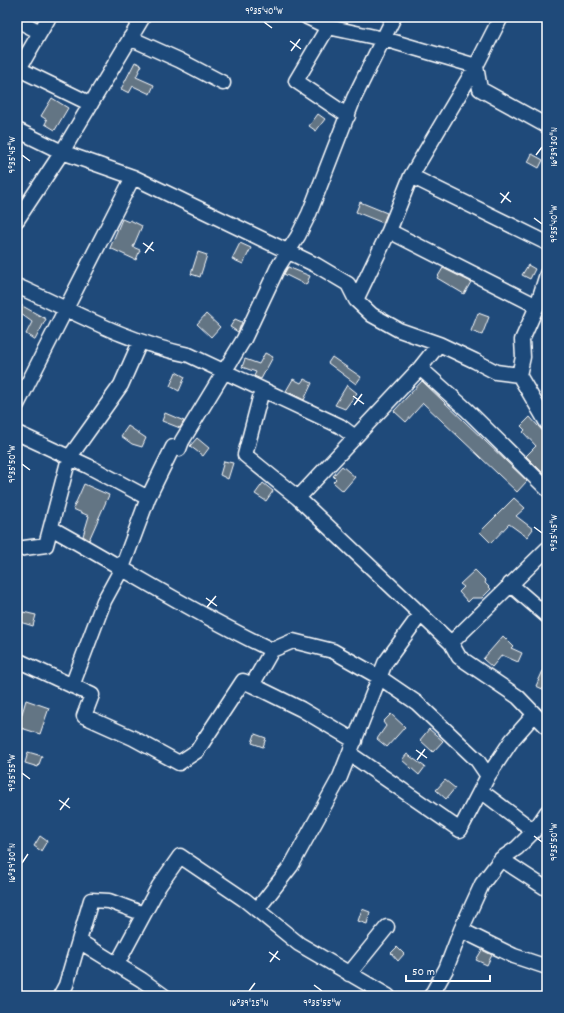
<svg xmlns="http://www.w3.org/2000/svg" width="564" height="1013" font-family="Dekko,sans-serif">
	<rect width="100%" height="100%" fill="#1f4a7a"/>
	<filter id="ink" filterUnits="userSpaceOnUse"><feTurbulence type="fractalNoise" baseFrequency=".025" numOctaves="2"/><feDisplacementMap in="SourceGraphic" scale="8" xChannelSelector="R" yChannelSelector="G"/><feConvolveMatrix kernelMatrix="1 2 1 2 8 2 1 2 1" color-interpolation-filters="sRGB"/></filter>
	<g filter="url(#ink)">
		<path fill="#647484" stroke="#fff" d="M135,62L142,65L136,77L154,85L150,94L133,86L129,93L121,89Z
			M52,98L68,108L55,130L45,124L47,120L41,116Z
			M318,114L325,119L316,131L309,126Z
			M532,154L543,160L539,168L528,162Z
			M360,202L387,213L383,223L356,212Z
			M122,219L129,222L130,220L142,226L133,247L140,250L136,260L110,248Z
			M240,243L251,248L243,264L232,259Z
			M198,252L207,255L200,277L191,274Z
			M528,265L535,269L530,279L522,275Z
			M288,267L310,276L306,285L284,274Z
			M443,268L471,282L464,294L437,278Z
			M17,303L46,319L35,340L26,334L32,322L17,311Z
			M478,313L489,317L482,335L471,331Z
			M206,314L220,327L211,337L197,324Z
			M235,319L242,322L238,332L230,327Z
			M265,353L273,357L261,379L254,376L256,372L242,367L245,359L259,364Z
			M332,357L361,377L356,384L328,363Z
			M176,372L185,377L179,391L170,386Z
			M293,379L301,383L304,379L312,383L304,400L286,391Z
			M422,381L527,481L517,492L423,403L406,422L394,411Z
			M347,385L357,393L345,409L335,405Z
			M165,413L184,421L180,428L162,421Z
			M530,417L547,436V472L544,474L526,456L536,446L523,432L525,430L521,426Z
			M128,426L146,438L142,447L132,444L121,436Z
			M197,438L209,448L203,456L190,446Z
			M224,461L233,463L228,479L220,475Z
			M342,466L355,477L343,491L333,482L336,479L333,476Z
			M263,483L273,491L266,501L255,494Z
			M84,484L109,495L89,540L83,536L89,516L73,509Z
			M514,498L525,508L516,516L533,529L527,537L509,524L491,543L480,532Z
			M475,570L486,581L485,583L491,589L482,598H472L468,602L459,592L464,587L460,584Z
			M23,612L36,615L33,626L20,622Z
			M503,636L513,646L511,648L522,653L518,662L502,655L492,667L483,659Z
			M547,662V691L536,686Z
			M26,700L49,708L40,734L18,727Z
			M391,714L405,727L387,747L377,739L386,726L383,722Z
			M429,729L443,741L433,752L420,740Z
			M255,734L266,738L263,747L252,743Z
			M28,752L42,756L38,767L25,763Z
			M407,754L425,767L419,775L402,760Z
			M445,780L455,788L446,799L436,790Z
			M40,836L47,841L41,851L34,846Z
			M362,909L370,912L367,924L358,921Z
			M397,947L404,954L398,961L391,953Z
			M482,950L492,955L487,965L476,960Z"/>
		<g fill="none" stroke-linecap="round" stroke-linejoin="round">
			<defs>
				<path id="minor" d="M307,17L328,27L384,39L476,66L480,89L547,126
					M17,20L40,32
					M328,27L296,81L348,116
					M130,38L179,60L223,83
					M19,69L91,104
					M17,72L49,17
					M17,130L62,152L133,177L316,265L348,284L356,300L372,315L399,330L439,344L475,361L496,372L519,375L547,423
					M411,176L547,243
					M17,220L62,152L143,17
					M389,231L537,306
					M17,286C73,311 128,343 189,355L340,426L355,437
					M356,300L389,231L411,176L476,66L501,17
					M420,368L467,410L547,489
					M519,375L523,357L522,340L537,306L547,274
					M262,390L245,455L298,498L451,643L459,657L518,697L547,727
					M17,405L133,177
					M17,433L88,466L148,498
					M298,498L420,368L439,344
					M51,528C125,569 196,614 272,650
					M17,549L46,545L69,458L121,385L140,342
					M510,584L547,616
					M451,643L547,549
					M17,660L92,695L84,716L133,738L179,763L197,751L243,681L252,685L272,650L293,641L333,651L379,677L417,703L477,760L488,776
					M252,685L301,709L355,741
					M72,686L104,601L122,568L148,498L173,447L179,449L182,441L244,339L278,267L298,236L309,214L354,98L394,17
					M350,754L460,830L488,776L512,740L534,715
					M481,791L534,831
					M501,859L547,889
					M257,910L291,866L340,777L385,663L420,615
					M461,930L514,956L547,967
					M79,941L142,980L164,996
					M117,964L159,886L180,856L245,900L299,944L388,996
					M349,974L387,927
					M60,996L66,985L91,900L109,901L144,914
					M431,996L446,969L461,930L482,884L501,859L517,848L534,831L547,812"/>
			</defs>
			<use href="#minor" stroke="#fff" stroke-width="17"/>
			<use href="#minor" stroke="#1f4a7a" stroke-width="14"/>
		</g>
	</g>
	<path fill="none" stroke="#fff" stroke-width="1.5" d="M264,22L272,28M290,41L301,49M291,51L300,39M22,155L30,161M536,155L542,147M500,193L511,202M501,203L509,192M534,218L542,224M143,243L154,251M145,253L153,242M353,396L364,404M354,405L362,394M22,464L30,470M534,527L542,533M206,598L217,606M207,607L216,596M416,750L427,758M417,760L425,749M22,773L30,779M59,800L70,808M60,810L69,798M534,836L542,842M22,863L28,854M269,952L280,960M270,962L278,951M314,985L322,991M249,991L255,983"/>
	<rect width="564" height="1013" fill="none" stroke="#1f4a7a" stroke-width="44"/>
	<path d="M406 975v6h84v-6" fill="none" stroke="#ffffff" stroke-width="2"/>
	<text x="412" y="975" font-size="12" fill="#ffffff" stroke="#1f4a7a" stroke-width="3" paint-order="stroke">50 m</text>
	<rect x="22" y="22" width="520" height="969" fill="none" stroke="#fff" stroke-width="1.5"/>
	<g font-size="10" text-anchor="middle" fill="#fff">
		<text x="264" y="14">9°35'40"W</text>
		<text transform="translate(553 147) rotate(-90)" y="4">16°39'30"N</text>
		<text transform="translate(11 155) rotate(-90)" y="4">9°35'45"W</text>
		<text transform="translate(553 224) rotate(-90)" y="4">9°35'40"W</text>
		<text transform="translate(11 464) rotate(-90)" y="4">9°35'50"W</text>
		<text transform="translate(553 533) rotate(-90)" y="4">9°35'45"W</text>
		<text transform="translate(11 773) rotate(-90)" y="4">9°35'55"W</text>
		<text transform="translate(553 842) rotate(-90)" y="4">9°35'50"W</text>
		<text transform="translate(11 863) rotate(-90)" y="4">16°39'30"N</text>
		<text x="249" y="1006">16°39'25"N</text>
		<text x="322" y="1006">9°35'55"W</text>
	</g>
</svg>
